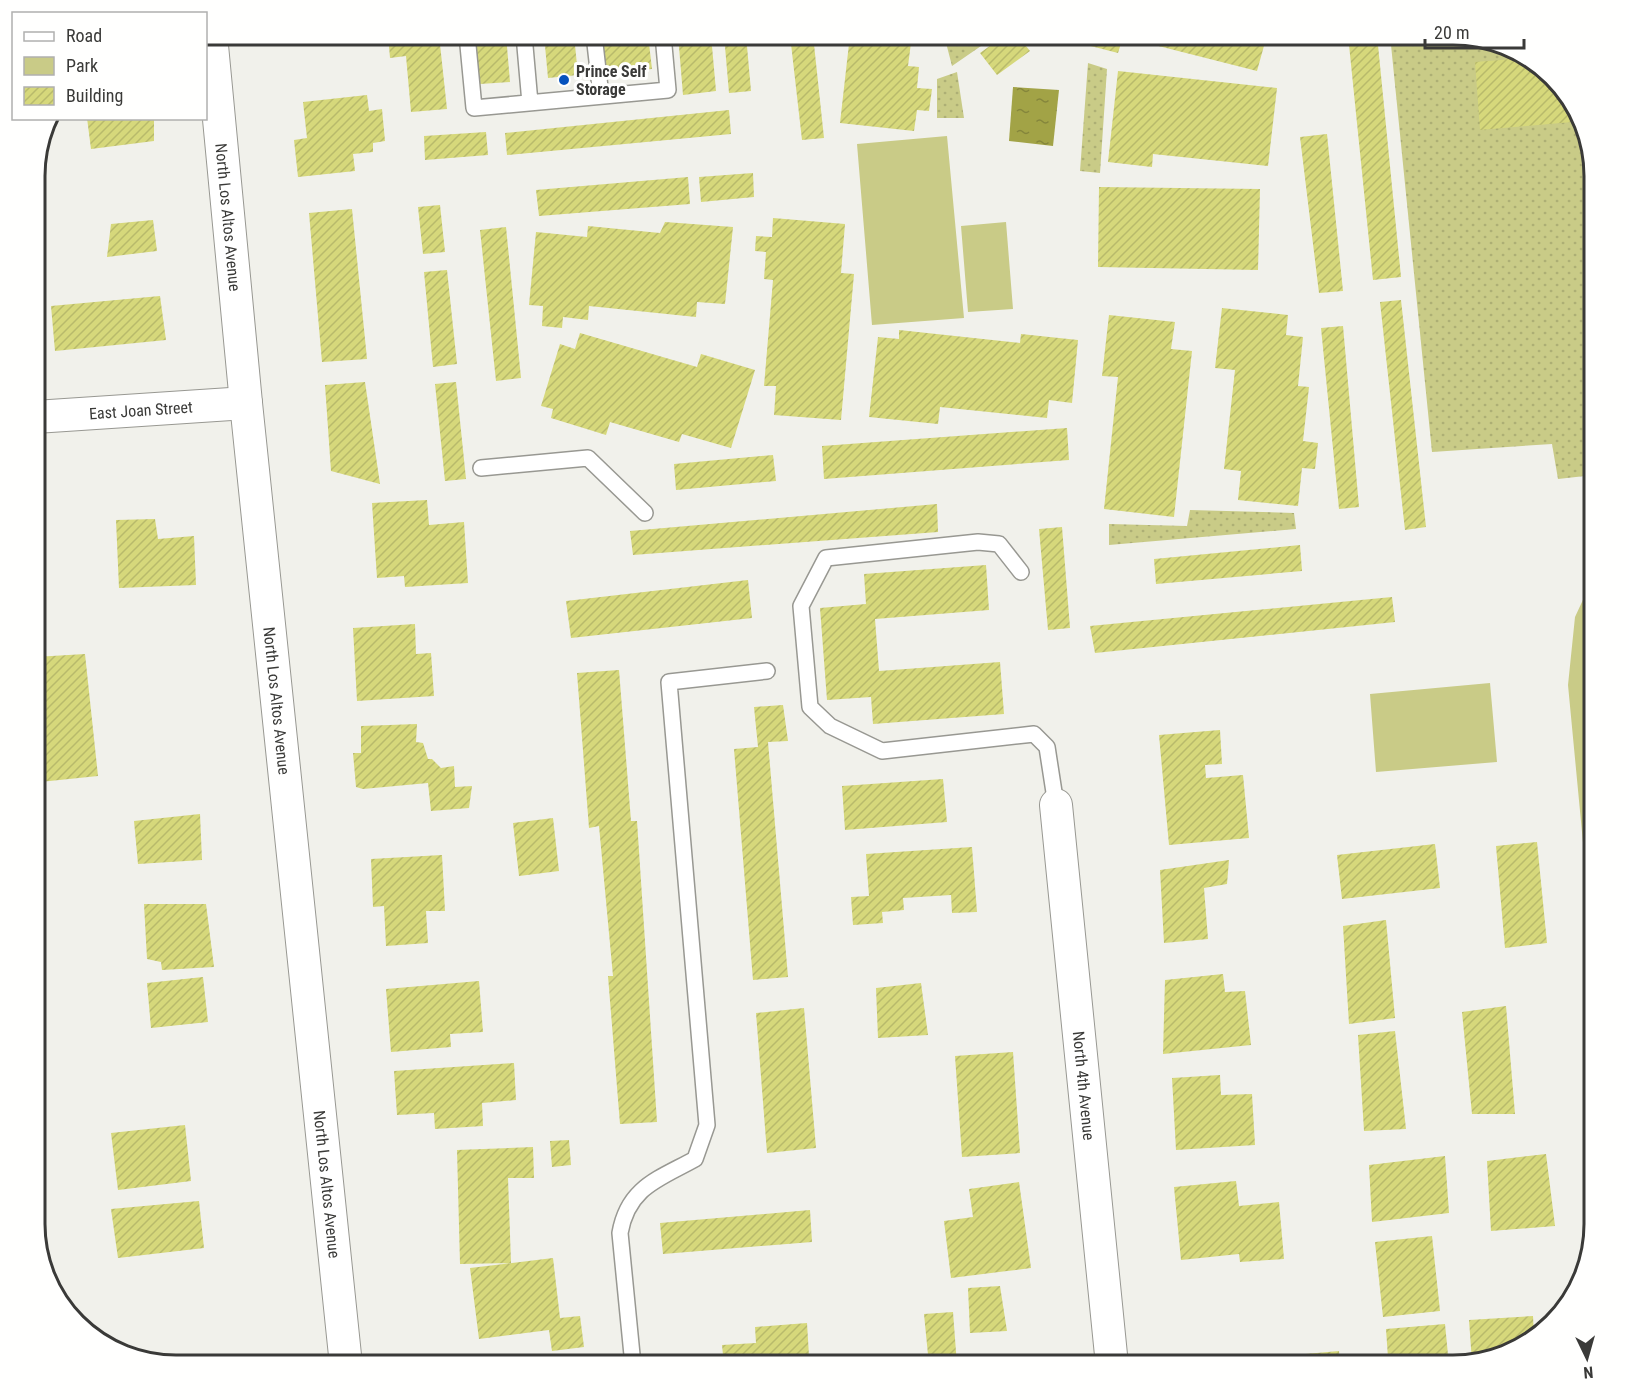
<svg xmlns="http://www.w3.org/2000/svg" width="1629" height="1400" font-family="'Roboto Condensed',sans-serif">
	<defs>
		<pattern id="green-dots" width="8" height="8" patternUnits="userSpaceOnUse" patternTransform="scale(1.5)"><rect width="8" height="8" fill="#c9cb87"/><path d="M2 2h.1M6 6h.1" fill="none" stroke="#adaf75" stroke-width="1.8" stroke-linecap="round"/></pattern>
		<pattern id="water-ripples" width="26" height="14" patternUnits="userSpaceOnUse" patternTransform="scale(1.5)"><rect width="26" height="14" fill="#a2a346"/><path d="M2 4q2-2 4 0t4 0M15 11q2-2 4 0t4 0" fill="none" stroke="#85863b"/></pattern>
		<pattern id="building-hatch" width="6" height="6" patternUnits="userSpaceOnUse" patternTransform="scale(1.5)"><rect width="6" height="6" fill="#d6d87b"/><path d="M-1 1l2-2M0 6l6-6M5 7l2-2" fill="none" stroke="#b8ba6b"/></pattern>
	</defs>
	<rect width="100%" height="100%" fill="#f1f1eb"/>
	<path fill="url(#green-dots)" d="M944,35H997L952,66Z
		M1390,35H1453L1507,45L1547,70L1584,122L1594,176V475L1558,479L1552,444L1432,452Z
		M1088,63L1107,69L1100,173L1080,171Z
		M957,72L964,118H937V79Z
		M1190,510L1294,513L1296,529L1109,545V524L1187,526Z"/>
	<path fill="#c9cb87" d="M947,136L964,318L872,325L857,144Z
		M1006,222L1013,309L968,312L961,226Z
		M1594,576V958L1568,685L1575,617Z
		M1490,683L1497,762L1376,772L1370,694Z"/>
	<path fill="url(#water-ripples)" d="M1013,87L1059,90L1053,146L1009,141Z"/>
	<path fill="url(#building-hatch)" d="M388,35H439L447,109L411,112L406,56L390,58Z
		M475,35H506L510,82L480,84Z
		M544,35H574L578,75L548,78Z
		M602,35H648L652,69L605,73Z
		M678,35H711L716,91L683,95Z
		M724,35H746L751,91L729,93Z
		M790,35H813L824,138L802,140Z
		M850,35H912L908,66L919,67L917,88L932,89L929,111L917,110L914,131L840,123Z
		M1005,35H1017L1030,51L997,75L980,53Z
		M1077,35H1267L1257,71L1123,37L1118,53L1075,42Z
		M1296,35H1315L1316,45L1297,46Z
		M1348,35H1377L1401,277L1373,280Z
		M1527,58L1547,70L1583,121L1480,130L1475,62Z
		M1118,71L1277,88L1268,166L1153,154L1152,167L1108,162Z
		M367,95L369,111L382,109L385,141L373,143V152L353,154L355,171L298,177L294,140L307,138L303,102Z
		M729,110L731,134L507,155L505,133Z
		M48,118H51V135H43Z
		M87,118H154V141L91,149Z
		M486,132L488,155L425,160L424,136Z
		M1327,134L1343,291L1319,293L1300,137Z
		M753,173L754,197L701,202L699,177Z
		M688,177L690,204L539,216L536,190Z
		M1099,187L1260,189L1258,270L1098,267Z
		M440,205L445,252L423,254L418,207Z
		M352,209L367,359L322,362L309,213Z
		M773,218L845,224L841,273L854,274L841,420L774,415L776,386H764L773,280L764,279L766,252L755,251L756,236L772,237Z
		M153,220L157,251L107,257L111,224Z
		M665,222L733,227L725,304L697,302L696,317L589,306L588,320L563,317L562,328L542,326L543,306L529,305L536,232L587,237L588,226L660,233Z
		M506,227L521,378L496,381L480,230Z
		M447,270L457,364L433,367L424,272Z
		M160,296L166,340L55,351L51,306Z
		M1401,300L1426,527L1405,530L1380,302Z
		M1222,308L1288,315L1286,335L1303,337L1298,386L1309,387L1303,441L1318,443L1315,469L1302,468L1298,506L1238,500L1241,471L1224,469L1235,370L1215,368Z
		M1109,315L1175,322L1171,349L1192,351L1174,517L1104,509L1118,377L1102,376Z
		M1343,326L1359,507L1339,509L1321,328Z
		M899,330L1020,343L1021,334L1078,340L1072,403L1049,400L1047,418L940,407L938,424L869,417L878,337L899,339Z
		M580,333L697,367L701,354L755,370L731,448L682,434L679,442L610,422L606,435L551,418L553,409L541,406L560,344L575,349Z
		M365,382L380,484L331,471L325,385Z
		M456,382L466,479L445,481L435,384Z
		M1067,428L1069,460L824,479L822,446Z
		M773,455L776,481L676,490L674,464Z
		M427,500L429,525L464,522L468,583L405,587L404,576L377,578L372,503Z
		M937,504L938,532L633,555L630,531Z
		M155,519L158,539L194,536L196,585L119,588L116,520Z
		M1062,527L1070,628L1048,630L1039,529Z
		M1300,545L1302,571L1156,584L1154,559Z
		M986,565L989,610L875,619L879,671L1000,662L1004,714L873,724L871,697L827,700L820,608L866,604L864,574Z
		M748,580L752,618L571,638L566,601Z
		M1392,597L1395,622L1095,653L1090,626Z
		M415,624L416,654L431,653L434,696L357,701L353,628Z
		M85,654L98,776L40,782L35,742V657Z
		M619,670L631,821H637L657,1122L620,1124L608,976H613L599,826L589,828L577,673Z
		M783,705L788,741L768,742L788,977L753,980L734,749L758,747L754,707Z
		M417,724L416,742L423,743L428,759H432L441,768L454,766L455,787L472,786L469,808L431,811L428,783L363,789L356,787L353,753H361V726Z
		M1220,730L1222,764L1205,765L1206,778L1243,775L1249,838L1169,845L1159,735Z
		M943,779L947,822L845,830L842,786Z
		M200,814L202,860L138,864L134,821Z
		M553,818L559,871L519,876L513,823Z
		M1537,842L1547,943L1505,948L1496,846Z
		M1435,844L1440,888L1342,899L1337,855Z
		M972,847L977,912L952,913L951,895L903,898L904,910L882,912L883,923L853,925L851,897L869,896L866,854Z
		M442,855L445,911H426L428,943L386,946L384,906L373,907L371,859Z
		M1229,860L1227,884L1204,888L1208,939L1164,943L1160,870Z
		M144,904H206L214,967L162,970L161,962L147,959Z
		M1386,920L1395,1018L1349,1024L1343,926Z
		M1223,974L1225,992L1245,991L1251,1045L1163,1054L1165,980Z
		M203,977L208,1022L151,1028L147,983Z
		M479,981L483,1032L450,1034L451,1047L391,1052L386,989Z
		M921,983L928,1035L878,1038L876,988Z
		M1506,1006L1515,1114H1472L1462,1012Z
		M804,1008L816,1148L767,1153L756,1013Z
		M1395,1031L1406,1129L1364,1131L1358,1035Z
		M1013,1052L1020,1153L962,1157L955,1056Z
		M514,1063L516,1100L482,1103L483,1126L435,1129L434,1113L397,1115L394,1071Z
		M1220,1075L1221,1095L1252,1094L1255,1145L1176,1150L1172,1078Z
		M185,1125L191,1181L118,1190L111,1133Z
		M569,1140L571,1165L552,1167L550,1141Z
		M533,1147L534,1178H508L511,1263L460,1264L457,1150Z
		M1546,1154L1555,1226L1491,1231L1487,1161Z
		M1445,1156L1449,1213L1372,1222L1369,1165Z
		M1236,1181L1239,1206L1279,1202L1284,1259L1240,1262L1239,1254L1181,1260L1174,1187Z
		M1019,1182L1031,1268L951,1278L944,1221L973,1217L969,1189Z
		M35,1197H38L40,1218H35Z
		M199,1201L204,1248L118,1258L111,1209Z
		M810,1210L812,1242L663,1254L660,1223Z
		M1432,1236L1440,1311L1383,1317L1375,1242Z
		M553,1258L560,1318L580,1316L584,1347L552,1351L549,1330L479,1339L470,1268Z
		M1000,1286L1007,1331L970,1333L968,1288Z
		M72,1302L76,1322L62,1303Z
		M953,1312L957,1365H929L924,1314Z
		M1533,1316L1534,1336L1524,1343H1514V1350L1507,1355L1472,1362L1469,1320Z
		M807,1323L809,1356L819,1355L820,1365H724L722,1345L756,1343L755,1327Z
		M1445,1324L1449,1365H1387V1363L1400,1361L1399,1357L1388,1358L1386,1329Z
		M1339,1351L1340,1365H1273L1272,1357Z
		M1248,1354L1249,1365H1168L1167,1361Z"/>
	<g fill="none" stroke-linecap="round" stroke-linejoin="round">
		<defs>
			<path id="service" d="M467,35L474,108L668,90L663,35
				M524,35L530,103
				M594,35L601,96
				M481,468L588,458L645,513
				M1021,572L999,544L978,542L826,558L801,606L810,707L830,726L882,751L1034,734L1047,747L1056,805
				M633,1365L620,1233C628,1187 659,1179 695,1159L707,1125L669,682L767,671"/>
			<g id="minor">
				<path id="s1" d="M211,35L246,403L346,1365"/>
				<path id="s2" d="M35,417L246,403"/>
				<path id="s3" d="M1056,805L1112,1365"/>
			</g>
		</defs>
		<use href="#service" stroke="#989892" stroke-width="18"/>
		<use href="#minor" stroke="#989892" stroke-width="34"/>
		<use href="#service" stroke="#fff" stroke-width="15"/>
		<use href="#minor" stroke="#fff" stroke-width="32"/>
	</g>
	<circle fill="#0753bd" stroke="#fffffe" stroke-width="2" cx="564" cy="80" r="6"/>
	<g text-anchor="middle" stroke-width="6" stroke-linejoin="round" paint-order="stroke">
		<g font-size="16" font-weight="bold" fill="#3a3a38" stroke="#fffffe" text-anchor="start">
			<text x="576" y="77">Prince Self<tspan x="576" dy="18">Storage</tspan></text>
		</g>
		<g font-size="16" fill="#3a3a38" stroke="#fffffe">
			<text dy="6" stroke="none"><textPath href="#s1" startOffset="183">North Los Altos Avenue</textPath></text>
			<text dy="6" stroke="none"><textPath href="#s2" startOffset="106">East Joan Street</textPath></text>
			<text dy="6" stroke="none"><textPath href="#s1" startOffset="669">North Los Altos Avenue</textPath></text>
			<text dy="6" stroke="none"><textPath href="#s3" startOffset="282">North 4th Avenue</textPath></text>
			<text dy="6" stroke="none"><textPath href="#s1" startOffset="1155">North Los Altos Avenue</textPath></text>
		</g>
	</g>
	<path d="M0 0H1629V1400H0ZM176 45H1453A131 131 0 0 1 1584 176V1224A131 131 0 0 1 1453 1355H176A131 131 0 0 1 45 1224V176A131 131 0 0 1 176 45Z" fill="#fffffe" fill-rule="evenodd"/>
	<path fill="none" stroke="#3a3a38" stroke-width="3" d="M176 45H1453A131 131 0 0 1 1584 176V1224A131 131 0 0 1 1453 1355H176A131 131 0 0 1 45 1224V176A131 131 0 0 1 176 45Z"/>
	<rect x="12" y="12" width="195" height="108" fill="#fffffe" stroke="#b0b0af" stroke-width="1.5"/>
	<rect x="24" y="32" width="30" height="9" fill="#ffffff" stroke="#b0b0af" stroke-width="1.5"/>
	<text x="66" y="42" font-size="18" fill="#3a3a38">Road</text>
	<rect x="24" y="57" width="30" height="18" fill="#c9cb87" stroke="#b0b0af" stroke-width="1.5"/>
	<text x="66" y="72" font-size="18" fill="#3a3a38">Park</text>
	<rect x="24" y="87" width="30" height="18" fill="url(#building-hatch)" stroke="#b0b0af" stroke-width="1.5"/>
	<text x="66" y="102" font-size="18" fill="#3a3a38">Building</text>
	<g transform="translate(1587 1358) rotate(175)" stroke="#fffffe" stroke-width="4.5" paint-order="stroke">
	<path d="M0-4.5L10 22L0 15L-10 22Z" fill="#3a3a38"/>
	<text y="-9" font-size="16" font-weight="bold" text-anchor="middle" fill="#3a3a38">N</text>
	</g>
	<path d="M1425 39v9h99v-9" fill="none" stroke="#3a3a38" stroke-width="3"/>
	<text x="1434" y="39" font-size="18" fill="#3a3a38" stroke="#fffffe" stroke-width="4.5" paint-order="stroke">20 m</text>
</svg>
